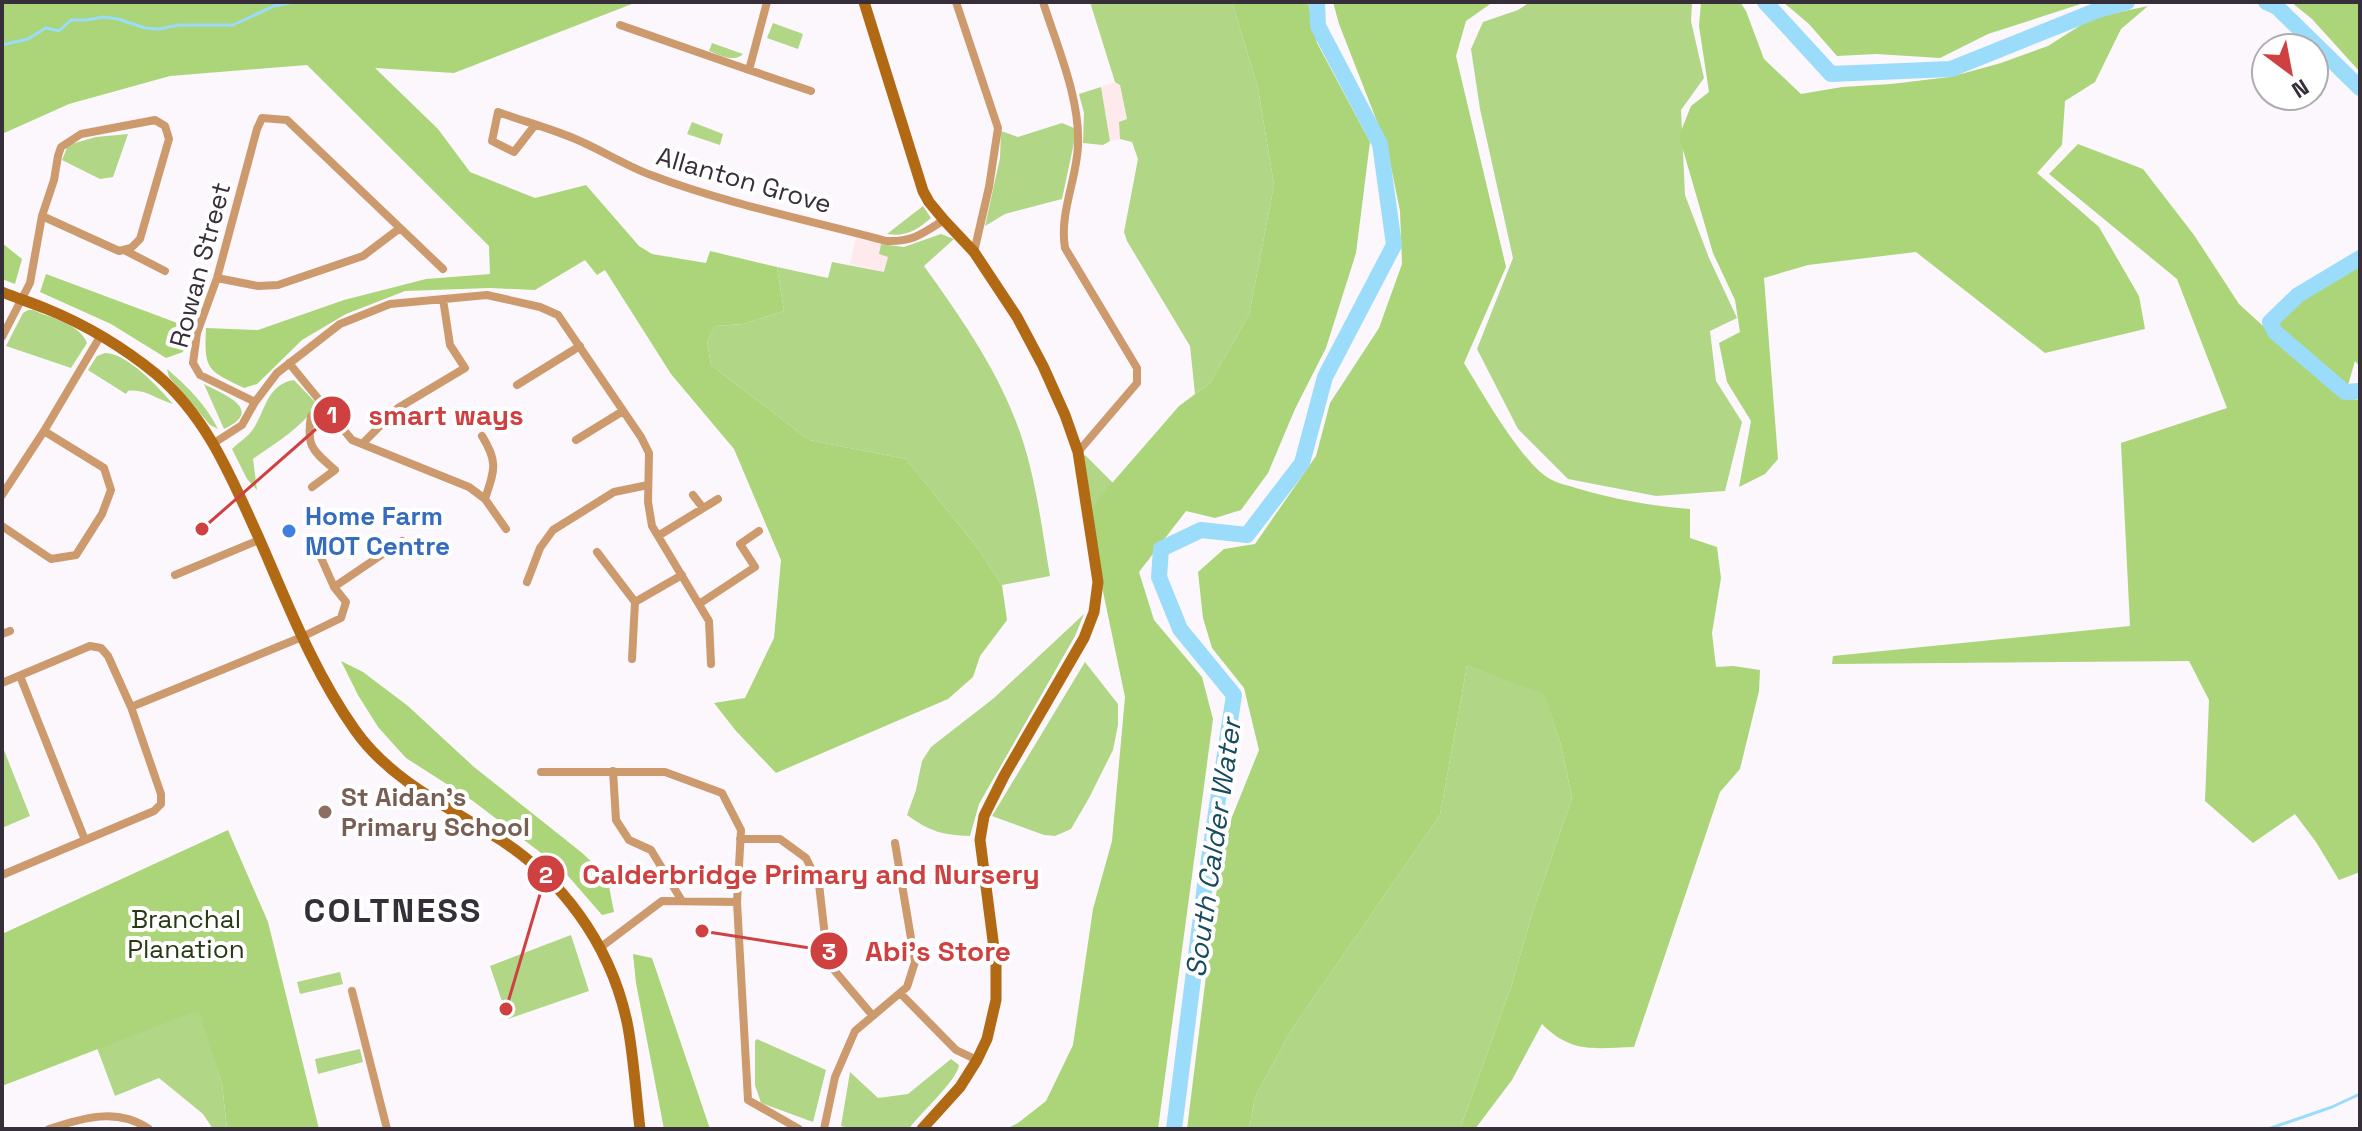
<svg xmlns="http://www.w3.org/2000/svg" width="2362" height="1131" font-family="'Space Grotesk',sans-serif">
	<rect width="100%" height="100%" fill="#fbf7fd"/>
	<path fill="#fee9ed" d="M1115,82L1120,85L1127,120L1120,122V139L1110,141L1101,87Z
		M856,238L881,244L879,254L888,257L884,272L850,264Z"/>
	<path fill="#b0d686" d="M1090,2H1232L1258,88L1274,185L1249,315L1210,383L1195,394L1190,346L1127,241L1124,232L1138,159L1132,142L1120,139L1119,122L1127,119L1120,85L1115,82Z
		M1530,2H1692L1691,21L1704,78L1681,110L1685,195L1709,258L1737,318L1710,331L1716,381L1742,422L1725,491L1656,496L1568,479L1518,429L1477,349L1513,258L1480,109L1471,49L1483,22L1518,10Z
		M773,23L803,34L798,49L767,38Z
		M712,43L743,54C733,63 720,55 709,51Z
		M1101,87L1110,141L1103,145L1083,143L1084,113L1079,94Z
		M692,122L723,134L720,145L687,134Z
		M1062,123L1074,128L1075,138L1062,199L1005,214L985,226L1000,158L1001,131L1018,137Z
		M128,134L113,177L100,179L62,160L68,145L96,137Z
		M923,206L931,218C917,230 906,237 887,234Z
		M941,234L954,239L924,266C959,315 993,363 1015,419C1035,469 1041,524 1050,576L1002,585L977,547L906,459L809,440L711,365L707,341L715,326L743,324L784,311L777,267L828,278L832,262L884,272L888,257L879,254L881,244L904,247Z
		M28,310H33C50,318 80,324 87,343L71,368L6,346L23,313Z
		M105,353C127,353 159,388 173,404C158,400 144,388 128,391L126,394L88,370L97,356Z
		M167,369C188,387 206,405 218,429L210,425L169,377Z
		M294,380L316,403C308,424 271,446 253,459L257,490L247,479L232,449C238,443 246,438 251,432C266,413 265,385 294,380Z
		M204,384C225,395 265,410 224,429Z
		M1085,455L1113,483L1091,511L1082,459Z
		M1084,614L1075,636L979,804L970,836C942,835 929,831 907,815L916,790L922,761L931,747L994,698Z
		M1085,662L1118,704V725L1113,750L1089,798L1071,829L1055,836L1044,835L992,816Z
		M1467,666L1544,693L1561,745L1572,798L1532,914L1512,984L1460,1129H1249L1255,1097L1290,1032L1440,815Z
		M2,745L30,816L2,828Z
		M571,935L589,991L508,1019L490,966Z
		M340,972L343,984L300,994L297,982Z
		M200,1009L222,1084L227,1129H213L203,1114L159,1078L115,1096L97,1048Z
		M757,1039L826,1070L813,1122L761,1103L755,1085V1041Z
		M360,1049L363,1062L318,1074L315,1059Z
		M951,1059L959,1065C957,1081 920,1113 909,1129H852L841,1126L850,1072L878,1098L908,1094Z"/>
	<path fill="#abd578" d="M2,2H637L454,73L375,68L438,129L470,172L535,198L586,185L639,246L652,254L706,263L710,251L777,267L784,311L743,324L715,326L707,341L711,365L809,440L906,459L977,547L1002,585L1007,620L980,656L973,677L948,699L776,773L736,731L714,703L745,698L774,638L781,560L734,449L671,374L605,270L597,275L585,260L535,290L490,288L405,291L346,314L302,340L257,384L244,388C207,370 204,370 206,328L258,330L344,300L426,279L490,274L489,246L307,65L170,76L69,104L2,134Z
		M1232,2H1308L1317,43L1370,142L1356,253L1326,348L1295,409L1268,473L1241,510L1215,518L1186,511L1139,572L1154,620L1202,677L1213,719L1158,1129H1006L1018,1123L1046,1101L1073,1045L1093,909L1112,841L1125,697L1101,582L1091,511L1100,497L1179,406L1210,383L1249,315L1274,185L1258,88Z
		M1333,2H1493L1466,21L1456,56L1506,267L1464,363C1482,392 1523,466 1552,480C1559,484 1568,485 1576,488C1613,499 1651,506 1690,509V538L1717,547L1721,578L1712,633L1716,667L1733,666L1760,670L1759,691L1740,769L1720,792L1634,1047C1594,1048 1572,1054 1542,1024L1512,1080L1475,1129H1460L1512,984L1532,914L1572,798L1561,745L1544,694L1467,666L1440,815L1290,1032L1255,1097L1249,1129H1187L1220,863L1232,817L1259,750L1244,688L1212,648L1203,618L1198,572L1224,549L1255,544L1316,456L1330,403L1379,328L1402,264L1400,211L1387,147L1339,24Z
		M1701,2H1740L1746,11L1764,59L1801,94L1842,87L1891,84L1950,77L2001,63L2048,46L2092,18L2148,6L2121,29L2095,82L2065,101L2062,145L2037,173L2099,227L2139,296L2145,329L2045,353L1916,252L1808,265L1764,278L1778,459L1765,474L1739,487L1751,421L1727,382L1719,343L1740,332L1735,300L1713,253L1679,136L1691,106L1709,92L1699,26Z
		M1783,2H2087L1988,34L1940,58L1876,54L1837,56L1809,24Z
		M2291,2H2360V72L2312,19Z
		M2078,144L2143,169L2194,235L2239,304L2342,398L2360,400V872L2339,880L2316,842L2295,814L2253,843L2205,801L2209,700L2189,661L1832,664L1833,656L2130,626L2121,443L2227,408L2177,279L2049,174Z
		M2,243L22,259L15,284L2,279Z
		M2358,264L2360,267V367L2355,361L2346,392C2326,376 2279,344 2271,321C2300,293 2320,279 2358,264Z
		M46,274L188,327L183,352L166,358L111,324L40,292Z
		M341,661L363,672L408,706L474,767L581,852L607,876L614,912L602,915L562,869L473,801L406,758L378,727L358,695Z
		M228,830L268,922L319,1129H227L222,1084L199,1010L2,1086V934Z
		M633,954L652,958L710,1129H664L636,983Z"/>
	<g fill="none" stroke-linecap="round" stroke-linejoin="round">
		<path stroke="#9bdcfa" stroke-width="3" d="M2,45L28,39L46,28L59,31L71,20H87L103,17L118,19L145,28L159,29L179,25H233L274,6L295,2
			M2268,1129L2332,1107L2360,1094"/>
		<path stroke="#9bdcfa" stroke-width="16" d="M1765,2L1831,74L1951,69L2098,10L2127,2
			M2266,2L2277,7L2360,88
			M2360,258L2298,295L2270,322L2275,332L2345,392L2360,391
			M1174,1129L1205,885L1234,695L1180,629L1159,577L1161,549L1201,530L1247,535L1302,463L1325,377L1394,245L1380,144L1318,26L1317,2"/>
		<path stroke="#cc9a6d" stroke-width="8" d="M956,2L998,128L989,187L974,252
			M1043,2C1057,46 1080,98 1078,145C1077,179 1059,213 1065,248L1137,368V383L1078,452
			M620,25L749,70L767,2
			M749,70L811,91
			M535,125L514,152L492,141L498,112C523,121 549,128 573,138C600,149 624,165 651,175C727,204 808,220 886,241C913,242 922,234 944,220
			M124,250L165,271
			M217,278L258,286L278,285L363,256L400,228
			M2,337L30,283L42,216L54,180L58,156L61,147L81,134L155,120L165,126L169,139L140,239L131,248L119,251L42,216
			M289,363L352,440L469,487L485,499L506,529
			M517,385L580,346
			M255,402L200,375L193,363L197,333L217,278L257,129L262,118L287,120L443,269
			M482,436C499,463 494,471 485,499
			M576,440L623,411
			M214,443L242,425L255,402L277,373L340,324L390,304L487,295L540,307L558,315L641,437L649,453L648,502L652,526L709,621L711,664
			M362,444L398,408L465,368L450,345L443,299
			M312,487L335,470C313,451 306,447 311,416L325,407
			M2,495L44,431L101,335
			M693,495L703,508
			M2,526L51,559L76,555L102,514L111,490L104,468L44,431
			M658,536L718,499
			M597,552L635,602L682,575
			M175,575L259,540
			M527,582L540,548L553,530L614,492L648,485
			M334,587L402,541
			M699,604L755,567L740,544L759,531
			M2,634L10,631
			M632,659L635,602
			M20,676L85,840
			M2,683L90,646L101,648L108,656L131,707
			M613,771L616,820L629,840L651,850L682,901
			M541,772H665L722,793L741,830L737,902L748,1100L799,1129
			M740,839H780L806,858L819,884L828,963L873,1016
			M2,875L154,811L161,804V794L131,707L302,637L341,618L346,602L334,587L318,551
			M601,947L662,901L737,902
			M352,991L387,1129
			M900,993L956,1050L977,1060
			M49,1129C82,1118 117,1107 149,1129
			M824,1129L835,1077L855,1031L907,987L915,962L895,843"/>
		<path stroke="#b26913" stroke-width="11" d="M864,2L923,191L929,202L944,220L974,252L1017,317L1043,366L1065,415L1078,452L1098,582L1094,612L1084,638L1004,776L984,816L980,840L996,964V1000L987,1039L977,1060L960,1087L922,1129
			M2,292C17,298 32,303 47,309C86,325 123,347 156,374C207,417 231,477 258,536C287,602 313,671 355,730C387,776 441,804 488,832C560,874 612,945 628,1027C634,1061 636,1095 640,1129"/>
	</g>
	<circle fill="#3f7fe0" stroke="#fff" stroke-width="3" cx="289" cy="531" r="8"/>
	<circle fill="#8d6e63" stroke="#fff" stroke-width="3" cx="325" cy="812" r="8"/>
	<g text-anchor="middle" stroke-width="8" stroke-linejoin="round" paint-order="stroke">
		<g font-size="26" fill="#362f3a" stroke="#fff">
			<text transform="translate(744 180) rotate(16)" y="9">Allanton Grove</text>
			<text transform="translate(200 265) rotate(-75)" y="9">Rowan Street</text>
		</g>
		<g font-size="26" font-weight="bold" fill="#366cbe" stroke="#fff" text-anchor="start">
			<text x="305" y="525">Home Farm<tspan x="305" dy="30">MOT Centre</tspan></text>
		</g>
		<g font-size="26" font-weight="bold" fill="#785e54" stroke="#fff" text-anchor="start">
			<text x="341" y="806">St Aidan's<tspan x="341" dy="30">Primary School</tspan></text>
		</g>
		<g font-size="26" fill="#283913" stroke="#fff">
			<text x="186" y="928">Branchal<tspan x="186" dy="30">Planation</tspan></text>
		</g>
		<g font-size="28" font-style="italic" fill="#174b5f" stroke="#fff">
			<text transform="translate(1213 848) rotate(-82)" y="10">South Calder Water</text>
		</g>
		<g font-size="34" font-weight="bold" letter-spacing="2" fill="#362f3a" stroke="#fff">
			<text x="393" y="922">COLTNESS</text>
		</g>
	</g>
	<path fill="none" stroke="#cf4040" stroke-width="3" d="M202 529L332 415M506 1009L546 874M702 931L829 951"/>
	<g fill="#cf4040" stroke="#fff" stroke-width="3">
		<circle cx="202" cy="529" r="8"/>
		<circle cx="506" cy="1009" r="8"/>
		<circle cx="702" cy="931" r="8"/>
		<circle cx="332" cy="415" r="20"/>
		<circle cx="546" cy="874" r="20"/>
		<circle cx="829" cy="951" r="20"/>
	</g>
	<g font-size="24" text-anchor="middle" font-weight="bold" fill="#fff">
		<text x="332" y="423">1</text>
		<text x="546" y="883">2</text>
		<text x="829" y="960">3</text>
	</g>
	<g font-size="28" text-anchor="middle" font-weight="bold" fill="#cf4040" stroke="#fff" stroke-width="8" stroke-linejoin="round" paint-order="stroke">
		<text x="446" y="425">smart ways</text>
		<text x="811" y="884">Calderbridge Primary and Nursery</text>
		<text x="938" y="961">Abi's Store</text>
	</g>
	<rect width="2362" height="1131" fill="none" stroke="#362f3a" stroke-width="8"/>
	<g transform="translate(2290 72) rotate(148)"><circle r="38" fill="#ffffff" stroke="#afacb0" stroke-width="2"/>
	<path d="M0-6L14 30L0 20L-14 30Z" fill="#cf4040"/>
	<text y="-12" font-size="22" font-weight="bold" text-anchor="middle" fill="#362f3a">N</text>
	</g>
</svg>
